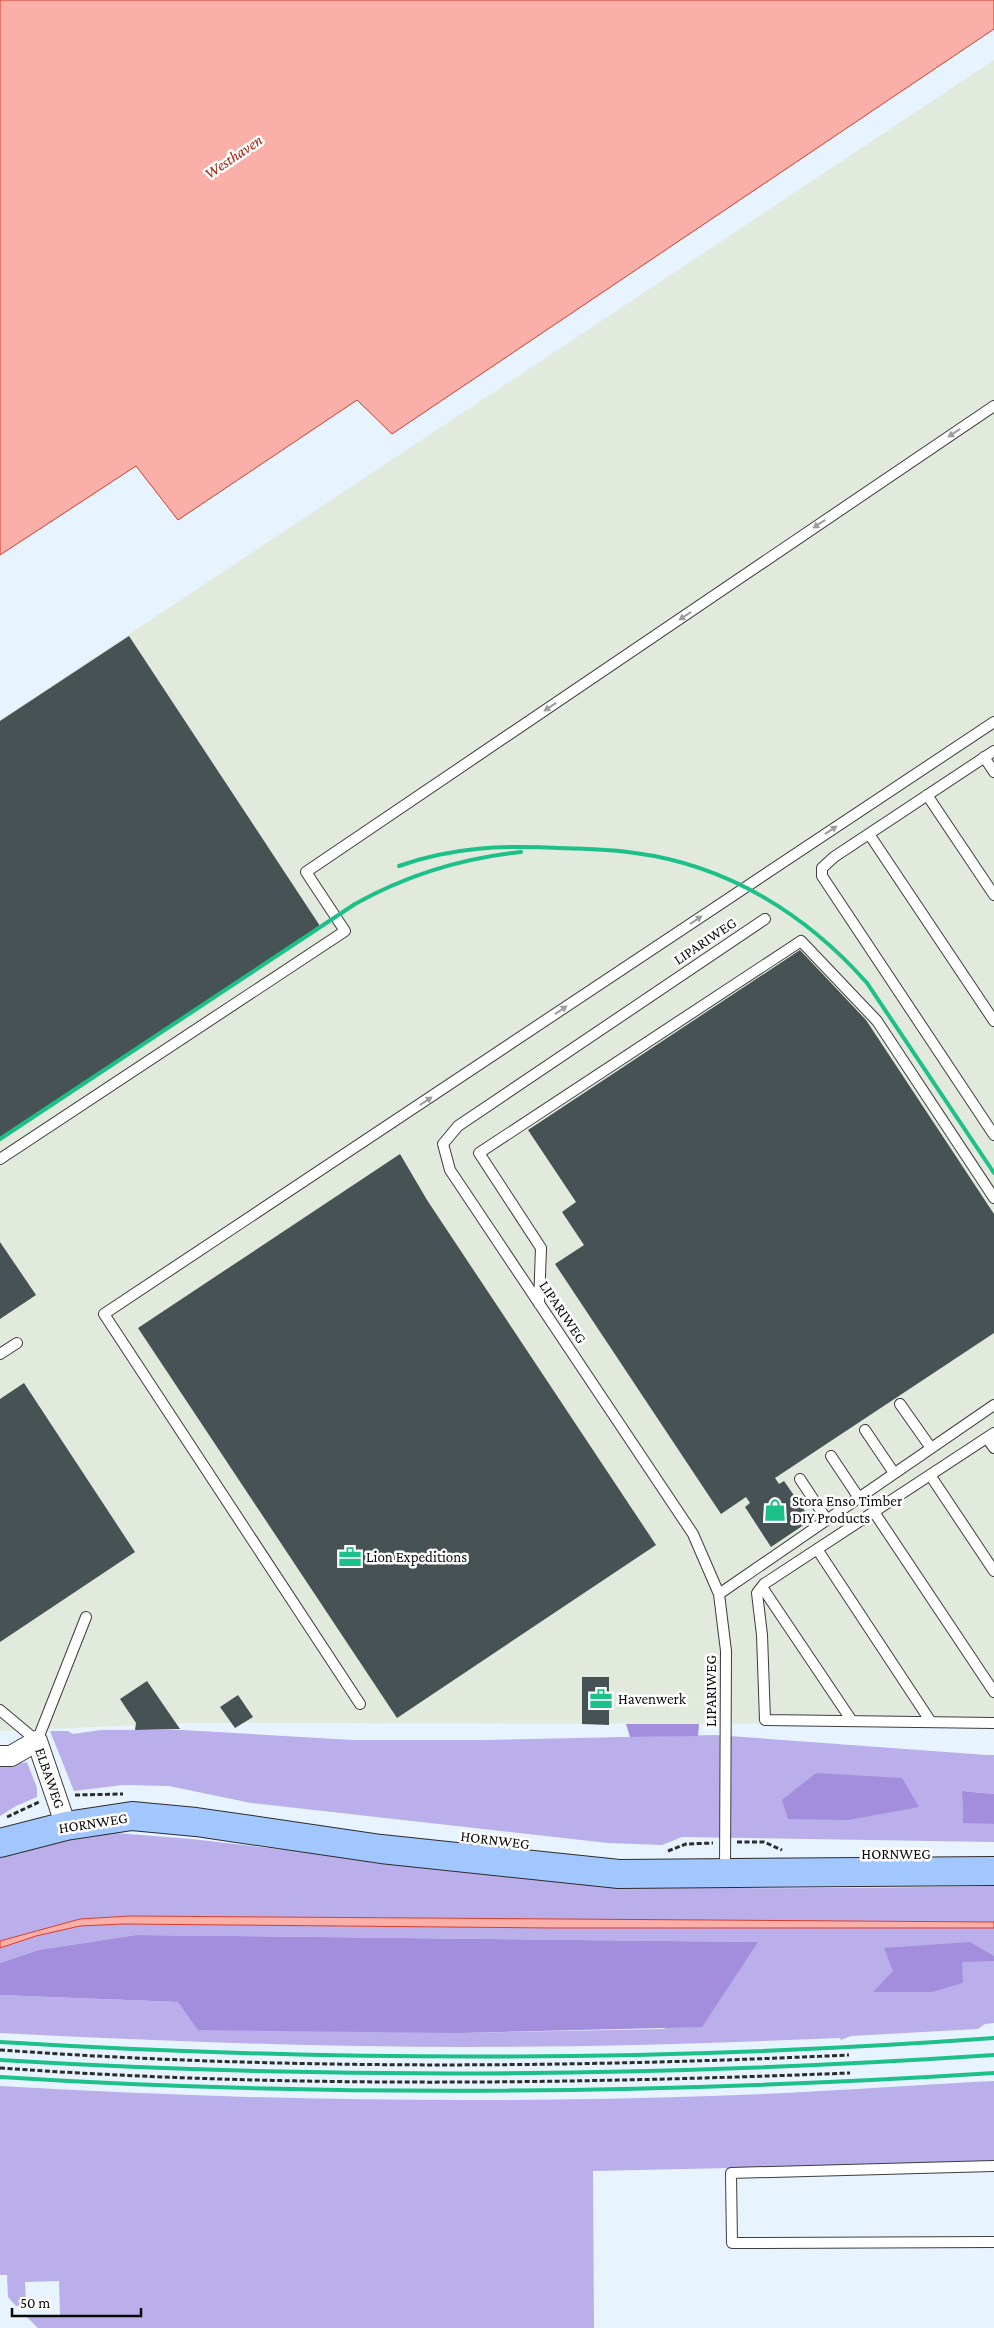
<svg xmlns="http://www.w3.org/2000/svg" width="994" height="2328" font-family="'Crimson Pro',serif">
	<rect width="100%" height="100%" fill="#e7f3ff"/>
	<path fill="#e2eadd" d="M994,60V1724L185,1723L0,1731V720Z"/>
	<path fill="#baafeb" d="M101,1730H183L353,1740H486L715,1735L987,1755H994V1794L962,1791L963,1822L994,1824V1842L682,1837L662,1845L608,1843L251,1803L169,1786L123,1785L74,1791L50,1731H68L73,1734Z
		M27,1762L37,1788V1797L16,1806L0,1816V1767Z
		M116,1833L192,1839L565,1883C708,1891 851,1888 994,1886V1922L129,1916L80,1919L0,1941V1856L75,1837Z
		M124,1924L554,1928H994V2023L985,2024L978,2029L851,2036L841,2040L840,2038C716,2043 593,2047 469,2047C312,2047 156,2041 0,2033V1995L178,2002L462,2033L664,2029L757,1942L136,1935L38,1950L0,1963V1948L36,1936L80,1926Z
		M994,2081V2162L593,2171L594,2328H38L26,2316L60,2315L59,2281L25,2282L26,2305L16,2306L8,2297L7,2275H0V2086C236,2100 474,2104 711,2096C807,2093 898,2086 994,2081Z"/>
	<path fill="#a28edc" d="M626,1724H699L698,1736L630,1737Z
		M816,1773L902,1778L919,1807L849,1820L788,1819L782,1800Z
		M962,1791L994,1794V1824L963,1823Z
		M136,1935L758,1942L702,2027L462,2033L198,2030L178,2002L0,1995V1963L38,1950Z
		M970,1942L994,1956V1961L962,1962L963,1983L932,1992H873L893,1971L884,1948Z"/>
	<path fill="#faafa8" stroke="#d43d2b" d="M0,0H994V29L392,434L357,400L178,520L136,466L0,555Z
		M129,1916L994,1922V1928H554L124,1924L80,1926L36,1936L0,1948V1941L80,1919Z"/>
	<path fill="#465253" d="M129,636L320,926L0,1139V721Z
		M800,950L866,1020L994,1214V1333L775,1478L779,1484L784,1481L811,1520L771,1547L745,1507L750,1503L746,1497L721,1514L555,1264L584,1245L562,1212L576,1202L528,1130Z
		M400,1154L427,1200L656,1545L397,1718L138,1328Z
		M0,1242L36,1295L0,1319Z
		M24,1383L135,1552L0,1642V1399Z
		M582,1677H609V1695H612L613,1706H609V1725L582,1724Z
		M147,1681L180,1729L135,1730L136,1723L120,1699Z
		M238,1695L253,1717L235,1728L220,1707Z"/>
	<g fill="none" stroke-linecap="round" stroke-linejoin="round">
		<defs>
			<path id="lane" d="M994,751L834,857L822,868V876L994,1135
				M984,757L994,772
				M927,795L994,895
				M869,834L994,1021
				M0,1159L345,931L306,872L994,406
				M539,1304L541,1248L479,1153L801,941L877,1021L994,1198
				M0,1354L17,1343
				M900,1404L931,1448
				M865,1430L894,1473
				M994,1433L764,1584L757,1593L762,1635L765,1720L994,1723
				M987,1438L994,1448
				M831,1456L859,1498
				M930,1475L994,1571
				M800,1479L827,1520
				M874,1512L994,1692
				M817,1549L931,1722
				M762,1587L852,1721
				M719,1594L994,1405
				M360,1704L104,1314L994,722
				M0,1710L37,1741L86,1617
				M725,1872L726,1651L719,1594L693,1534L450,1170L443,1144L458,1126L765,919
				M994,2166L731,2173L732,2243L994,2242"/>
			<path id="street" d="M0,1756H11L37,1741L66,1826"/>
			<path id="secondary" d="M0,1843L66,1826L132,1816L196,1822L381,1849L619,1874L994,1871"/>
		</defs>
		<use href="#lane" stroke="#3d3d3d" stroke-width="12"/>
		<use href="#street" stroke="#3d3d3d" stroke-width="22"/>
		<use href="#secondary" stroke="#2c2c2c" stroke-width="30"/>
		<path stroke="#2c2c2c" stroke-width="3" stroke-dasharray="5 2.5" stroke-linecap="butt" d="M75,1795L123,1794
			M7,1817L39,1802
			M737,1842H764L782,1850
			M668,1851L686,1844L713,1843
			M0,2050C282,2070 566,2068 849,2055
			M0,2068C283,2088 567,2084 850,2073"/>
		<use href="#lane" stroke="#fff" stroke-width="10"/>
		<use href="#street" stroke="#fff" stroke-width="20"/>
		<use href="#secondary" stroke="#a2c7ff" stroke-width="28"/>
		<path stroke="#1cc088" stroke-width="4" d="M399,866C452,847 504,845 559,848C585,849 610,849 635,853C727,865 806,914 867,983L994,1173
			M0,1139L355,904C407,875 462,858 521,852
			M0,2042C331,2062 664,2062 994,2038
			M0,2060C331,2080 663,2077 994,2055
			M0,2077C331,2098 663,2094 994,2073"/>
	</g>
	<defs><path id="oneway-solid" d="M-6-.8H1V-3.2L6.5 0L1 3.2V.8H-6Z" transform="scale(1.25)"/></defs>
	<g fill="#9d9d9d">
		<use href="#oneway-solid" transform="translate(954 433) rotate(146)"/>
		<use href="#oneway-solid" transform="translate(819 524) rotate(146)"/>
		<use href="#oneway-solid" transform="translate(685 616) rotate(146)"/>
		<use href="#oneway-solid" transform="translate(550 707) rotate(146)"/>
		<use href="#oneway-solid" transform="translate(831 830) rotate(-34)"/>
		<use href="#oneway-solid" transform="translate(696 920) rotate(-34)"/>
		<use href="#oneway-solid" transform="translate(561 1010) rotate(-34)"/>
		<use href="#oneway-solid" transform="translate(426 1101) rotate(-34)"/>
	</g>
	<defs>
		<symbol id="shop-bare" viewBox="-9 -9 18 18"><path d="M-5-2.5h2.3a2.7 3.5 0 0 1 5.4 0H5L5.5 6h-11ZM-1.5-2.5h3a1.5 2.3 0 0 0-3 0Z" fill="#1cc088" stroke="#fff" stroke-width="2.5" paint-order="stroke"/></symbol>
		<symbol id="office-bare" viewBox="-9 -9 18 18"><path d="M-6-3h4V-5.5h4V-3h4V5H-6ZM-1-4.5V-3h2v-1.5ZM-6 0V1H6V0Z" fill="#1cc088" stroke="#fff" stroke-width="2.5" paint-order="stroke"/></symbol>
	</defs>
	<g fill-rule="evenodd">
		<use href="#shop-bare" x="759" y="1494" width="32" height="32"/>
		<use href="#office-bare" x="334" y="1541" width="32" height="32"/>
		<use href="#office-bare" x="585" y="1683" width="32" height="32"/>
	</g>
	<g text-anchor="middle" stroke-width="5" stroke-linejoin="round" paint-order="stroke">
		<g font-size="15" fill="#0a0a0a" stroke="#fff">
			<text transform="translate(705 941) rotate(-34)" y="5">LIPARIWEG</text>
			<text transform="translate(563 1312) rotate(56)" y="5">LIPARIWEG</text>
			<text transform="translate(711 1691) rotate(-90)" y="5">LIPARIWEG</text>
			<text transform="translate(50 1778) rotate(71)" y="5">ELBAWEG</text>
			<text transform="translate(93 1823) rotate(-9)" y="5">HORNWEG</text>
			<text transform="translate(495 1840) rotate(7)" y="5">HORNWEG</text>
			<text x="896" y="1859">HORNWEG</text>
		</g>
		<g font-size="15" fill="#0a0a0a" stroke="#fff" text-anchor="start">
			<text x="792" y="1506">Stora Enso Timber<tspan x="792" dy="17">DIY Products</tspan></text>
			<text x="366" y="1562">Lion Expeditions</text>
			<text x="618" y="1704">Havenwerk</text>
		</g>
		<g font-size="16" font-style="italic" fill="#a1230e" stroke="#fff">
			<text transform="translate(233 156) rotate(-34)" y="6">Westhaven</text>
		</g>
	</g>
	<path d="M12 2308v8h129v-8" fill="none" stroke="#0a0a0a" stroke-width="2.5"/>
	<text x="20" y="2308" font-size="15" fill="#0a0a0a" stroke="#ffffff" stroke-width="4" paint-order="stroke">50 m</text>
</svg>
